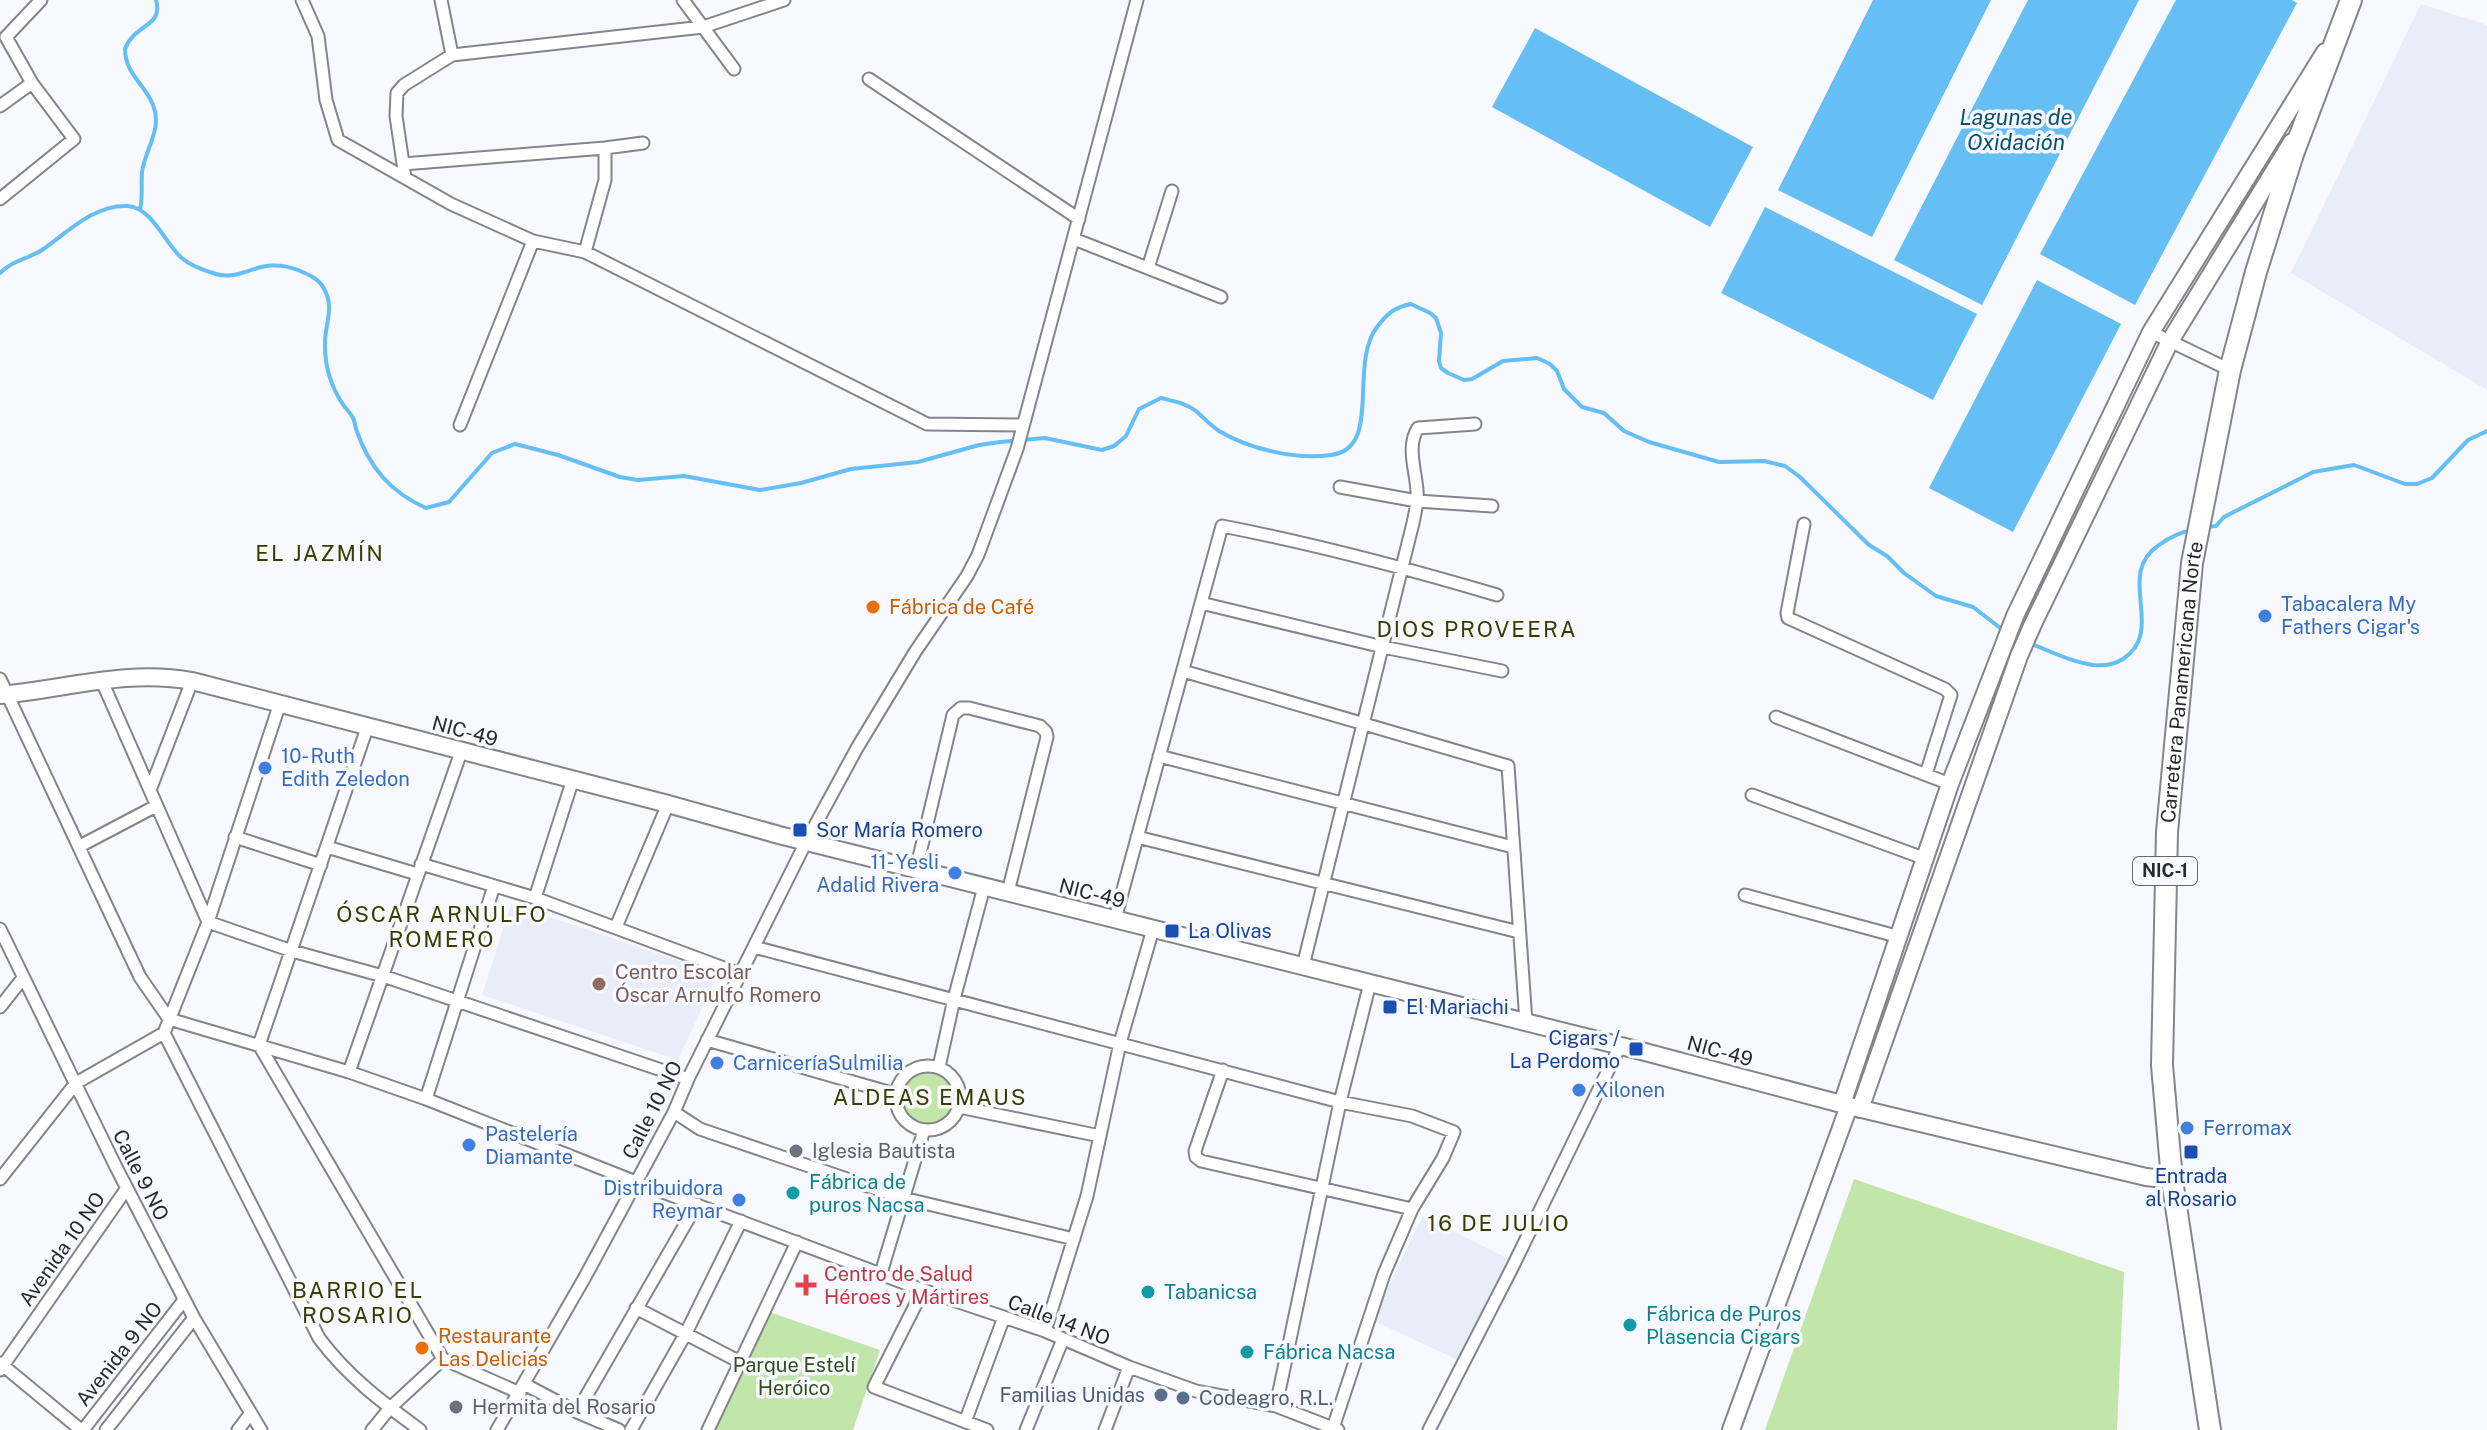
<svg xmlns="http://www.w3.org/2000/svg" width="2487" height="1430" font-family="'Public Sans',sans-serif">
	<rect width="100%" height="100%" fill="#f7f9ff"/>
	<path fill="#e9edfa" d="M2421,4L2487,25V390L2291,273Z
		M511,904L718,974L678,1060L482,995Z
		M1423,1216L1509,1259L1458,1360L1372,1320Z"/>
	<path fill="#c2e5a9" d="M902 1098a26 26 0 1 1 52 0a26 26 0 1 1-52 0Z
		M1854,1179L2124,1272L2117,1430H1765Z
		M766,1311L880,1350L853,1430H712Z"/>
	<path fill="#65bef4" d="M1873,0H1991L1872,237L1778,190Z
		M2028,0H2139L1982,305L1894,260Z
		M2176,0H2292L2297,3L2135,305L2040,254Z
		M1535,28L1753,147L1710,227L1492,107Z
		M1765,207L1977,314L1933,400L1721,293Z
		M2037,280L2121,324L2013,532L1929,488Z"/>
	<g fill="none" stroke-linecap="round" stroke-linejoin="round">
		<path stroke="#65bef4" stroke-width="4" d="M140,210C143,197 141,185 142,172C145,149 163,129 153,105C145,84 125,74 125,49C134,24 164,27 156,0
			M0,273C13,260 28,259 42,250C68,232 93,205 127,206C153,207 165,245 183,259C191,266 206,271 216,274C244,282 259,255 298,270C307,274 318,278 323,287C336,308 324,324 325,346C325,366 331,386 342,403C345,408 350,412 353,418C355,422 355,425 356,429C369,467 390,492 426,508L449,502L492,453L515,444L558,455L620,477L638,480L684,476L760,490L801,483L851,469L918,462L979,445L1000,442L1045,438L1102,450L1114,446L1126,436L1139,409L1161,398C1173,401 1186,403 1196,411C1204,418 1210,425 1219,431C1249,449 1296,460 1331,455C1383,449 1348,365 1377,327C1386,315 1394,307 1411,304L1430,313L1436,318L1441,333L1439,361L1441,368L1448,373L1464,380L1472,379L1503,361L1537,358L1550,364L1557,371L1564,389L1582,407L1604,413L1624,431L1649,442L1719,462L1764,461L1785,466L1800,477L1869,545L1887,556L1904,573L1936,596L1973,607L2003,630
			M2206,527L2216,526L2224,517L2313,472L2354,465L2405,484H2417L2432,478L2468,440L2487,431
			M2029,643C2050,651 2071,662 2093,665C2103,666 2115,664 2123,659C2167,630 2114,575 2159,545C2170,537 2180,532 2193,530"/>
		<defs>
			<path id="street" d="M302,0L318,36L326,100L338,140L451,204L533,241L585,252L927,424L1022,425
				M441,0L452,55
				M683,0L734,69
				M869,79L1079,219
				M0,106L32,83L6,37L41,0
				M403,164L605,148L643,143
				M405,177L396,116L397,93L404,85L452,55L703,27L784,0
				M0,199L74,139L32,83
				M1074,239L1221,297
				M585,252L605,180V148
				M1148,268L1172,191
				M2151,332L2230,370
				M460,425L533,241
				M1340,487L1417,501L1492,506
				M1804,524L1787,613L1788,618L1945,689L1951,695L1926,774
				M1201,603L1383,647L1502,671
				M1183,671L1508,766L1526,1022
				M0,679L140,977L169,1019L349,1072L426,1099L636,1182L923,1290L1045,1331L1129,1367L1196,1391L1276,1406L1338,1430
				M101,679L208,922L292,951L383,976L688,1079
				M280,703L208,922L164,1033L319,1338C348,1377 382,1402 420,1430
				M1776,717L1950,784
				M368,725L259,1045L443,1359L520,1393
				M1159,756L1513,847
				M150,790L192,681
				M1752,795L1926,859
				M235,837L321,865
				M1137,837L1519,932
				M80,846L156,806
				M327,847L417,874
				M421,864L535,898L740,974
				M916,870L953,715L961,708H969L1040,726L1046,732L1047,737L1008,892
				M1745,895L1900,937
				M535,898L573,779
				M1115,919L1222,526C1315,544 1406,568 1497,595
				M616,927L668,804
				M0,929L116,1167L194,1318L261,1430
				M754,947L1340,1102L1412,1116L1454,1132L1443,1158L1412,1209L1384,1274L1333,1428
				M1303,966L1413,523C1415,513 1418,502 1417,491C1416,471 1406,446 1418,428L1475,424
				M0,1007L23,978
				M707,1040L895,1094
				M896 1098a32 32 0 1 1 64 0a32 32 0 1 1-64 0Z
				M939,1067L954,999L984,887
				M1223,1070L1195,1151L1196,1157L1201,1161L1412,1209
				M349,1072L461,752
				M426,1099L494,886
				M959,1107L1100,1136
				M674,1112L700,1129L903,1198L1074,1239
				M0,1179L76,1083L164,1033
				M881,1273L924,1130
				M923,1290L874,1387L987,1430
				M636,1308L740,1362
				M1045,1331L1087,1196L1120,1043L1153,929
				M0,1363L81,1430
				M0,1370L127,1188
				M524,1384L577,1412L619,1430
				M1276,1406L1340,1102L1370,983
				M577,1412L697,1204
				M965,1422L1004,1317
				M83,1430L184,1300
				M106,1430L194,1318
				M238,1430L250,1414
				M372,1430L390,1408L443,1359
				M497,1430L585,1277L674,1112L688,1079L806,842L857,748L915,652L967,576L978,555L1017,449L1137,0
				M631,1430L686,1333L741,1221
				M708,1430L797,1242
				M1026,1430L1063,1339
				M1105,1430L1129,1367
				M1429,1430L1512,1268L1620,1046"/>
			<path id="secondary" d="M0,695C65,689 127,669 192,681L668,804L779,835L1645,1052L1849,1106L2146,1177L2172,1180
				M1842,1104L1950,784L2015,616L2151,332L2325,52
				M1860,1109L2019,656L2033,624L2170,341L2292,142
				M1731,1430L1849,1106"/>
			<g id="highway">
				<path id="s1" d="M2210,1430L2172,1180L2162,1065L2167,832L2192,563L2230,370L2256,272L2293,154L2351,0"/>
			</g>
		</defs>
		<use href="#street" stroke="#83858a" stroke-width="15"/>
		<use href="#secondary" stroke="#83858a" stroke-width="20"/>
		<use href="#highway" stroke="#83858a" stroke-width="24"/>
		<use href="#street" stroke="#fff" stroke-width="11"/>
		<use href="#secondary" stroke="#fff" stroke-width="16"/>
		<use href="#highway" stroke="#fff" stroke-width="20"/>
	</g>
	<g fill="#e8710a" stroke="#f7f9ff" stroke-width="3">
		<circle cx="873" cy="607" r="8"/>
		<circle cx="422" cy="1348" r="8"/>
	</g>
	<g fill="#3f7fe0" stroke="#f7f9ff" stroke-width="3">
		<circle cx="2265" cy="616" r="8"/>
		<circle cx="265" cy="768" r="8"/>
		<circle cx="955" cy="873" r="8"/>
		<circle cx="717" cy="1063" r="8"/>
		<circle cx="1579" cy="1090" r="8"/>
		<circle cx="2187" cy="1128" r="8"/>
		<circle cx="469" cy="1145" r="8"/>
		<circle cx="739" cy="1200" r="8"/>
	</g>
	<g fill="#1a4fb4" stroke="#f7f9ff" stroke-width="3">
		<rect x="792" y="822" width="16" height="16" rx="4"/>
		<rect x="1164" y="923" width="16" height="16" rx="4"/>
		<rect x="1382" y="999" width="16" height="16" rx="4"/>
		<rect x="1628" y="1041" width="16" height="16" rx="4"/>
		<rect x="2183" y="1144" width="16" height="16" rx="4"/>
	</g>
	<circle fill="#8d6e63" stroke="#f7f9ff" stroke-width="3" cx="599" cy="984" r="8"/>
	<g fill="#6b7280" stroke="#f7f9ff" stroke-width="3">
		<circle cx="796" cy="1151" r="8"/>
		<circle cx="456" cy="1407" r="8"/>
	</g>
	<g fill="#0f9aa8" stroke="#f7f9ff" stroke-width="3">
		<circle cx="793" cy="1193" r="8"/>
		<circle cx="1148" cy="1292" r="8"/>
		<circle cx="1630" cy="1325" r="8"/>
		<circle cx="1247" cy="1352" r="8"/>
	</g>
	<path fill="#e0444e" stroke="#f7f9ff" stroke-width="3" d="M802 1273h8v8h8v8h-8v8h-8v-8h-8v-8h8z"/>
	<g fill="#5c6f8a" stroke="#f7f9ff" stroke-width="3">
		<circle cx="1161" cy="1395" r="8"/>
		<circle cx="1183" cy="1398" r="8"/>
	</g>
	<g text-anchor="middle" stroke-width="7" stroke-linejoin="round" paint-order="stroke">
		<rect fill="#f7f9ff" stroke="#66676b" stroke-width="2" x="2133" y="857" width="64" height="28" rx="6"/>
		<g font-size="18" font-weight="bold" fill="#28292b">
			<text x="2165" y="877">NIC-1</text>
		</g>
		<g font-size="20" fill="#366cbe" stroke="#f7f9ff" text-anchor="start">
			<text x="2281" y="611">Tabacalera My<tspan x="2281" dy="23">Fathers Cigar's</tspan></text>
			<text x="281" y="763">10- Ruth<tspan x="281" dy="23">Edith Zeledon</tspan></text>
			<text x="939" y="869" text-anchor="end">11- Yesli<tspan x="939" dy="23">Adalid Rivera</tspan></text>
			<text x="733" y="1070">CarniceríaSulmilia</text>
			<text x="1595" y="1097">Xilonen</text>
			<text x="2203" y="1135">Ferromax</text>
			<text x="485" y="1141">Pastelería<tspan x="485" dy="23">Diamante</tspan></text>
			<text x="723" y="1195" text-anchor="end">Distribuidora<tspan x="723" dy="23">Reymar</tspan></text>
		</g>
		<g font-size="20" fill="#c56008" stroke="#f7f9ff" text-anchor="start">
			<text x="889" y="614">Fábrica de Café</text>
			<text x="438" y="1343">Restaurante<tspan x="438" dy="23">Las Delicias</tspan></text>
		</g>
		<g font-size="20" fill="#28292b" stroke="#f7f9ff">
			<text dy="7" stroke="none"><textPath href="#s1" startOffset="752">Carretera Panamericana Norte</textPath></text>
			<text transform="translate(465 731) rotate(15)" y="7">NIC-49</text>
			<text transform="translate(1092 893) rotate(14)" y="7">NIC-49</text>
			<text transform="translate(1720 1051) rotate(15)" y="7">NIC-49</text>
			<text transform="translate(652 1110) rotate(-63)" y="7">Calle 10 NO</text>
			<text transform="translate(141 1175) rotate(63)" y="7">Calle 9 NO</text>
			<text transform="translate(62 1249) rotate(-55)" y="7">Avenida 10 NO</text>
			<text transform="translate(1059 1320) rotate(21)" y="7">Calle 14 NO</text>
			<text transform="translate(119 1354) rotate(-52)" y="7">Avenida 9 NO</text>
		</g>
		<g font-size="20" fill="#164399" stroke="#f7f9ff" text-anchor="start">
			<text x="816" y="837">Sor María Romero</text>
			<text x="1188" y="938">La Olivas</text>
			<text x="1406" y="1014">El Mariachi</text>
			<text x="1620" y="1045" text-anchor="end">Cigars /<tspan x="1620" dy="23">La Perdomo</tspan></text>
			<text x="2191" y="1183" text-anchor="middle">Entrada<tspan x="2191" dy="23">al Rosario</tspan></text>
		</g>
		<g font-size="20" fill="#785e54" stroke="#f7f9ff" text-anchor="start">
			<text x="615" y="979">Centro Escolar<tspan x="615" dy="23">Óscar Arnulfo Romero</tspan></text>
		</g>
		<g font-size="20" fill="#5b616d" stroke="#f7f9ff" text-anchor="start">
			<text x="812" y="1158">Iglesia Bautista</text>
			<text x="472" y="1414">Hermita del Rosario</text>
		</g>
		<g font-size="20" fill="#0d838f" stroke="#f7f9ff" text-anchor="start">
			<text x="809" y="1189">Fábrica de<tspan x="809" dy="23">puros Nacsa</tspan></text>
			<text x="1164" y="1299">Tabanicsa</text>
			<text x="1646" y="1321">Fábrica de Puros<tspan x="1646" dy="23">Plasencia Cigars</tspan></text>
			<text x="1263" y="1359">Fábrica Nacsa</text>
		</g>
		<g font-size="20" fill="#be3a42" stroke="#f7f9ff" text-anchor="start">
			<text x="824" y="1281">Centro de Salud<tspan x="824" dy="23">Héroes y Mártires</tspan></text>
		</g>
		<g font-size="20" fill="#33501b" stroke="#f7f9ff">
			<text x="794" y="1372">Parque Estelí<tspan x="794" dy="23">Heróico</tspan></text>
		</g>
		<g font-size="20" fill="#4e5e75" stroke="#f7f9ff" text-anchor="end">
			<text x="1145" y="1402">Familias Unidas</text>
			<text x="1199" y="1405" text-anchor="start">Codeagro, R.L.</text>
		</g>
		<g font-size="22" font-style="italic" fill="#075174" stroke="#f7f9ff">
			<text x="2016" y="125">Lagunas de<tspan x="2016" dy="25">Oxidación</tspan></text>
		</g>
		<g font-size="22" letter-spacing="2" fill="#3a3d00" stroke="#f7f9ff">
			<text x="320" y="561">EL JAZMÍN</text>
			<text x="1477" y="637">DIOS PROVEERA</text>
			<text x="442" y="922">ÓSCAR ARNULFO<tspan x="442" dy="25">ROMERO</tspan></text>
			<text x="930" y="1105">ALDEAS EMAUS</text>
			<text x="1499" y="1231">16 DE JULIO</text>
			<text x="358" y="1298">BARRIO EL<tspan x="358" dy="25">ROSARIO</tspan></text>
		</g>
	</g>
</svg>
